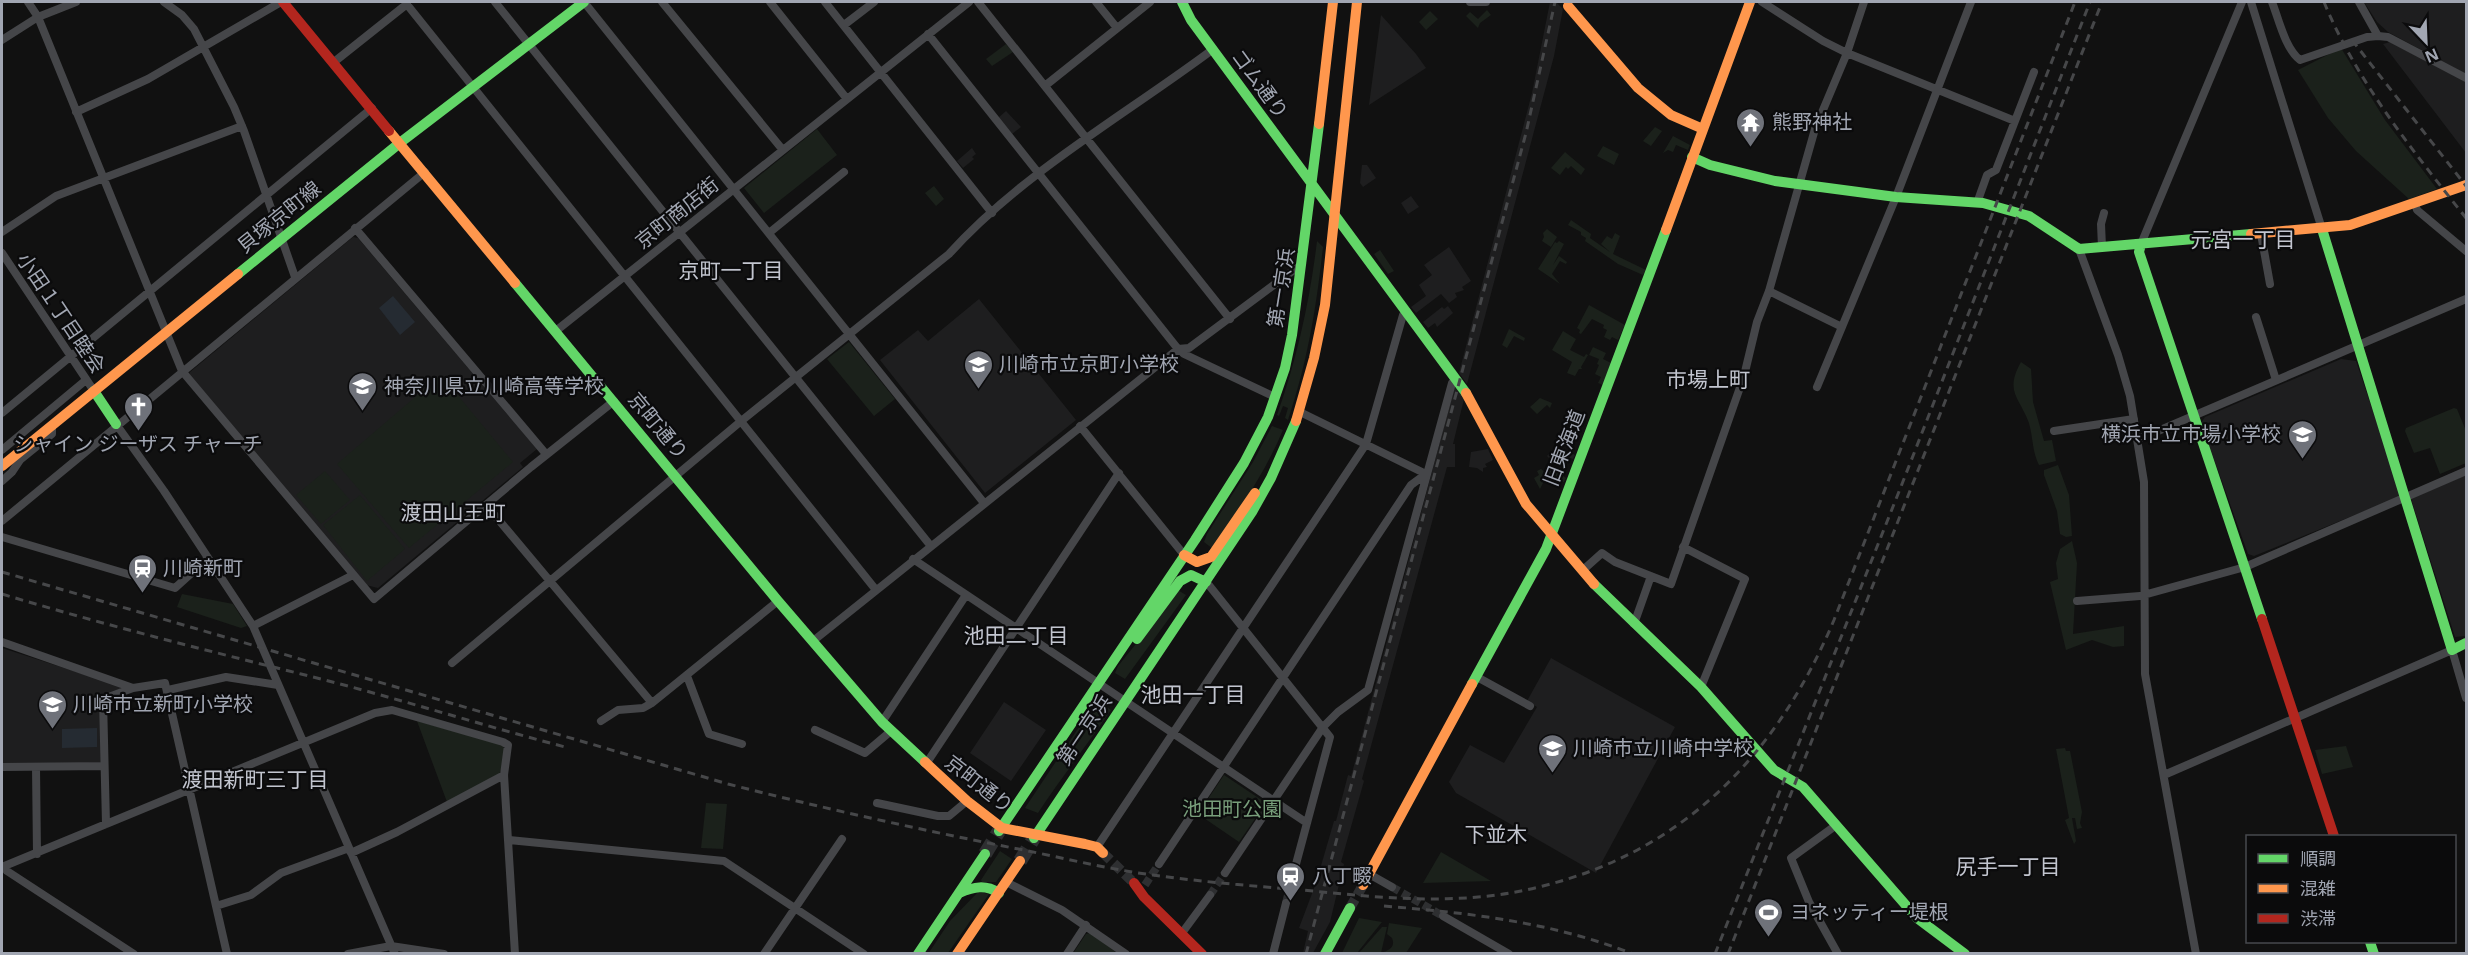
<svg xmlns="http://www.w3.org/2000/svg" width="2468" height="955" font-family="'Noto Sans','Noto Sans JP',sans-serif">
	<rect width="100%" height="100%" fill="#111"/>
	<path fill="#1e1e1f" d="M1550,2H1556L1563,9L1554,56L1467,384L1459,373L1532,93Z
		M2364,2H2466V74L2388,32L2377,22Z
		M1381,15L1416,54L1426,68L1369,105Z
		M2390,42L2466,82V153L2383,44Z
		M1006,111L1021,127L1012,134L998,118Z
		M972,148L976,154L972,157L974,159L963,168L957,161Z
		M1362,165H1367L1376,178L1363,187L1360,183Z
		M1411,196L1419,207L1408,214L1401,203Z
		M353,237L358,238L537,449L520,463L523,467L378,588L366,585L189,375L190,372Z
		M1449,247L1471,281L1462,287L1464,290L1455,293L1457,297L1449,303L1441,294L1416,313L1411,307L1426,296L1419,285L1432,275L1424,265Z
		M979,299L1076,420L985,493L880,360L918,330L928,341Z
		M1448,306L1453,313L1437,327L1435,323L1428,328L1423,322L1442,307L1444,309Z
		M2341,359L2356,361L2401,494L2399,497L2254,556L2248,554L2201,423L2205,417Z
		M1455,385L1464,399L1453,444H1455V467H1447L1362,779L1364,781L1341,862L1344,864L1330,922L1313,953H1303L1308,931L1299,928L1316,883L1334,821H1336L1348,775L1351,776L1352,773Z
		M1559,446L1575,455L1573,459L1559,453L1550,459L1547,456L1554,448Z
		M1488,449L1493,460L1485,464L1487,467L1483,468V472L1477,468L1469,467L1471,452Z
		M2466,475V636L2455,637L2411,499Z
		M2,648L120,686V689L101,695L102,762L2,764Z
		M1551,658L1675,727L1596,873L1456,793L1449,782L1470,745L1504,763L1537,707L1527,701Z
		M1004,702L1046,730L1011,781L970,753Z"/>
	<path fill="#1b211b" d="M1487,10L1491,15L1480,23L1478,28L1466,16L1470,12L1478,19Z
		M1430,11L1438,19L1426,30L1419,22Z
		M1006,44L1013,52L992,66L986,59Z
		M2341,48L2385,120L2437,189L2409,199L2356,151L2328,118L2298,70Z
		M1655,127L1662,131L1651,146L1643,141Z
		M817,129L837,155L764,213L744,188Z
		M1673,136L1690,145L1688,150L1676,145L1673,152L1668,150L1663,153Z
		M1603,146L1619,154L1614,165L1597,156Z
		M1565,152L1585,169L1581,175L1571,166L1568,169L1566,167L1560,175L1551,168Z
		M934,186L944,199L936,206L925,193Z
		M1571,220L1591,234L1590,238L1610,252L1601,244L1607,236L1612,239L1615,233L1620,236L1613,254L1646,270L1643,275L1618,264L1585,241L1586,238L1581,235V232L1568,225Z
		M1547,229L1557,237L1551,247L1542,241L1544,237L1543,233Z
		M1317,241L1323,247C1316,309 1308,360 1288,420L1285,418L1288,408L1283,406L1279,416L1277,415C1297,359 1310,300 1317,241Z
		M1559,241L1564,244L1553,265L1559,256L1567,262L1566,264L1560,261L1552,274L1560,284L1538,269L1555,242L1557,243Z
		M1380,250L1394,271L1388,274L1374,254Z
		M1589,305L1625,325L1618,340L1612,337L1610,340L1604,337L1607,330L1603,328L1604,325L1592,319L1581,334L1579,333L1580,330L1577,328Z
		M1509,329L1525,338L1524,341L1514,336L1507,348L1502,345Z
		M1563,331L1576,339L1570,350L1584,357L1586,354L1588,355L1581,367L1582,369H1579L1575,376L1567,373L1572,362L1552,350Z
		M849,342L895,399L874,416L827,359Z
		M1593,347L1606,353L1603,359L1611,363L1603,385L1598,383L1601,377L1595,374L1599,365L1597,364L1599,359L1589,355Z
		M2021,362L2031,369L2033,402L2044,441L2052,440L2056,461L2039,465C2032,451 2033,437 2029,423C2020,398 2004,392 2021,362Z
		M441,375L513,462L409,548L337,464Z
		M1540,398L1552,403L1550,408L1547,405L1537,414L1530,407Z
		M2454,408L2457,409L2466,431V463L2440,474L2430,448L2414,453L2405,431L2406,428Z
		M1272,426L1283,430C1265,473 1239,510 1213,549L1204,542L1207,534L1253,462Z
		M2058,465L2069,495L2072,536L2066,537L2060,534L2057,511L2044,475V470Z
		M1551,467L1566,478L1564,482L1546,477L1540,489L1534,478L1539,475L1537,471L1541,469L1546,473Z
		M325,471L350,500L321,524L296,495Z
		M360,495L405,549L367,581L323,525Z
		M2072,541L2077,563L2073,634L2124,626V646L2113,647L2092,640L2066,650L2050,582L2058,579L2056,563L2060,549Z
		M1176,589L1186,595L1125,679L1115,673L1118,666L1153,623Z
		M182,594L233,604L247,626L241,628L177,607Z
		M1097,700L1111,710C1087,745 1061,778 1038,813L1025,808Z
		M417,721L503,745C506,754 505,766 499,774L447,802Z
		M2346,746L2353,767L2322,774L2315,750Z
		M2065,748L2066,751H2070L2082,812L2080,823L2082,828L2077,829L2075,818H2072L2076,841L2074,844L2065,820L2069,818L2056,749Z
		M1224,775L1266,803L1239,842L1198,814Z
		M706,803L727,804L723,849L701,848Z
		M1000,851L1012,859L996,882H982L981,880Z
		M1441,852L1491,881L1423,883Z
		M978,892L989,894L948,953L928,954L950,921Z
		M1359,918L1382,922L1357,953H1342Z
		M1389,923L1422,928L1406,953H1382C1388,950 1396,948 1392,938L1387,934Z
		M1382,927H1387L1381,953H1359Z
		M1090,933L1117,953L1074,952L1086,934Z"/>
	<path fill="#252b32" d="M393,296L415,322L400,335L379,308Z
		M97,728V747L62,748V729Z"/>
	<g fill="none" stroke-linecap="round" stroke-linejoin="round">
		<path stroke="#2e2f31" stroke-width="8" stroke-dasharray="8 4" stroke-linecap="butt" d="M1145,885L1159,864
			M1392,887L1443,916
			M1210,895L1225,873
			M1286,903L1292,879"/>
		<path stroke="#2e2f31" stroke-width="10" stroke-dasharray="10 5" stroke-linecap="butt" d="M1103,853L1134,883
			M1350,908L1363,885"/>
		<path stroke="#2e2f31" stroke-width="14" stroke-dasharray="14 7" stroke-linecap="butt" d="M985,854L999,831
			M1020,861L1034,838"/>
		<path stroke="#454649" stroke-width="8" d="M28,2L38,17L182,371L374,599L531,467L614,401
			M164,2L182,15L194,29L234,107L244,131L295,277
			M405,2L876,590
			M495,2L930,545
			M584,2L984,503
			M662,2L782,149
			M770,2L847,99
			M825,2L992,213
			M978,2L1230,319
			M1096,2L1117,28
			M1470,2H1486
			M1762,2L1823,41L1847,53L2015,121
			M2251,2L2322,229
			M2272,2C2279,20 2285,48 2300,60L2367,37L2378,36
			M2359,2L2378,36L2388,37L2466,78
			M844,25L874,2
			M928,34L1178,349L1184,354L1275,397
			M2,40L38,17L76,2
			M334,62L407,4
			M1046,85L1150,2
			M76,112L148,79L281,2
			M1977,203L1987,175L1996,170L2034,72
			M2415,203L2417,210L2466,251
			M355,228L546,454
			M2,232L56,196L242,126
			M769,233L844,172
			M2261,234L2270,284
			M2141,244L2242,2
			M2102,247L2101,224L2104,213
			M2079,249L2118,355L2130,396L2144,482L2145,674L2196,954
			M2,253L94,391
			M1769,291L1842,327
			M2256,317L2276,380
			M557,330L969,2
			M1817,387L1896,197L1971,2
			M2,413L372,108
			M116,424L164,491L253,626L395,954
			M1080,426L1185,556
			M2054,431L2134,419
			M2137,440L2466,299
			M2,450L86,380
			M2,481L12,472L20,460L52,434V426
			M487,506L652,703
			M2,521L425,172
			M2,537L175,588L207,559
			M1683,547L1745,579L1701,687
			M913,559L1307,823
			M1583,570L1602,553L1615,562L1671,584L1744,376L1757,322L1769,291L1815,129L1847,53L1864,2
			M1204,579L1330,737L1292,879
			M2077,601L2140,596L2245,567L2466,471
			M1634,624L1651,576
			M253,626L353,575
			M813,641L1178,349L1189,348L1302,264
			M2,642L133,688
			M452,663L740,422L949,254C1022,173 1125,115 1212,50
			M687,676L709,734L742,744
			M1477,677L1530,706
			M168,690L226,677L278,685
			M601,721L618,710L643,708L652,703L778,601
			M882,722L966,595
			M815,730L865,753L891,731
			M926,764L1119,473
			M2,767L104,766
			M36,767L37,854
			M2164,775L2452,650L2466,698
			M877,803L938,816H949L967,801
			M106,824L103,699L133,688L165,683L227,954
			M1835,826L1791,858L1809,902L1838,954
			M509,840L724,861L864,954
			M1097,847L1366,444L1403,315L1407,312
			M351,853L397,832L504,775
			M1159,864L1411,485L1426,474L1300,412
			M2,867L375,713L392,710L503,742L508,745L504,775L515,954
			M4,867L7,871L134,954
			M1225,873L1323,727L1338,712L1368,690L1452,383L1456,379
			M1369,874L1392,887
			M1006,882L1062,910L1126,954
			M216,906L251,895L281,873L349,848
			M1443,916L1509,954
			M1182,933L1210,895
			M348,954L391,946L444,954
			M764,954L842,839
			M1067,954L1086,925
			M1273,954L1286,903"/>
		<path stroke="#63d668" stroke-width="10" d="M1182,2L1191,20L1466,393
			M1692,157L1710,165L1775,181L1896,197L1983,203L2029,216L2079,249L2251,234
			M2322,229L2452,650L2466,643
			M2141,244L2139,252L2262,619
			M238,274L401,142L584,2
			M515,283L778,601L882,722L925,762
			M94,391L116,424
			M1594,584L1701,687L1774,770L1803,787L1917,918L1965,954
			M1137,639L1180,581L1191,575L1206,582
			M1472,684L1546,549L1666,230
			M999,831L1195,540L1244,463L1268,417L1285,368L1292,335L1319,124
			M1034,838L1252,512L1271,478L1296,421
			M959,893C974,887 985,884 999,893
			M2370,942L2374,954
			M918,954L985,854
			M1325,954L1350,908"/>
		<path stroke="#ff974d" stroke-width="10" d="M1568,6L1638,88L1671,115L1703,129
			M1319,124L1333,2
			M389,131L515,283
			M1666,230L1750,2
			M2251,234L2350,225L2466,185
			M1466,393L1526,504L1594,584
			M1296,421L1314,358L1325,305L1357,2
			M2,466L238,274
			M1184,555L1197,562L1211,557L1255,493
			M925,762L967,801L1002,828L1085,844L1097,847L1103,853
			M1363,885L1472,684
			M957,954L1020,861"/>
		<path stroke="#b3261e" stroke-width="10" d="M283,2L389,131
			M2262,619L2334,836
			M1134,883L1144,897L1202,954"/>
		<path stroke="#464749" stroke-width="3" stroke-dasharray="8 6" stroke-linecap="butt" d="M2324,2C2357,82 2413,151 2466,218
			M2352,40L2466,186
			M2,572L728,784C822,808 917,829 1013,848C1060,857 1106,869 1153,875C1203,882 1252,886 1302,890C1383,898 1463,907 1543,886C1686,850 1778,753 1834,620L2075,2
			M2,594C101,624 201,649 301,674C391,696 480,725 569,748
			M1384,906C1469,913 1552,922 1633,954
			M1306,954L1526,133L1555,2
			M1715,954L1902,484L2090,2
			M1728,954L2102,2"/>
	</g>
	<defs>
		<symbol id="temple-pin" viewBox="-11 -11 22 30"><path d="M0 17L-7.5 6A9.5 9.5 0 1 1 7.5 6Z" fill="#6f727a" stroke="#0b0b0c"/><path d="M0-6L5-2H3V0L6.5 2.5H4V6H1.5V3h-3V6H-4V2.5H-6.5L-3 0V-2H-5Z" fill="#fff"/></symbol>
		<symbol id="school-pin" viewBox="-11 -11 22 30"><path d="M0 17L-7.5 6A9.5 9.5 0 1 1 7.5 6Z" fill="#6f727a" stroke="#0b0b0c"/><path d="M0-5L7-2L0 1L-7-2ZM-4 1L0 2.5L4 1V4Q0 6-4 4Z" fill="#fff"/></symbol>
		<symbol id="church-pin" viewBox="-11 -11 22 30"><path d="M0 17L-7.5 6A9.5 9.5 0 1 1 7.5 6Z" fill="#6f727a" stroke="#0b0b0c"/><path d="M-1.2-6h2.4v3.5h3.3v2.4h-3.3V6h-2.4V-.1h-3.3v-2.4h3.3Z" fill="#fff"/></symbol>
		<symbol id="station-pin" viewBox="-11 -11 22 30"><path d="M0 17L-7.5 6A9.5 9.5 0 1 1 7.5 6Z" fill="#6f727a" stroke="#0b0b0c"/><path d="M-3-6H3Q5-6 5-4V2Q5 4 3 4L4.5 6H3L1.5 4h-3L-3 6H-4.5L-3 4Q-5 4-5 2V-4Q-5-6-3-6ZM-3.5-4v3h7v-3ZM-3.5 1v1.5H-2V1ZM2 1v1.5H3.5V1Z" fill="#fff"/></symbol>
		<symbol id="stadium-pin" viewBox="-11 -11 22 30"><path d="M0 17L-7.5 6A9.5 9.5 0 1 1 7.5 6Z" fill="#6f727a" stroke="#0b0b0c"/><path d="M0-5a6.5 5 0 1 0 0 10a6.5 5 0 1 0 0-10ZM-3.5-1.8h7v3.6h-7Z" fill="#fff"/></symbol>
	</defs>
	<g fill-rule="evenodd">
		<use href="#temple-pin" x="1734" y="106" width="33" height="45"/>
		<use href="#school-pin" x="962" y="348" width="33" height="45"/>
		<use href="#school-pin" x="346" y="370" width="33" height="45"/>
		<use href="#church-pin" x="122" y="390" width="33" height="45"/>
		<use href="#school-pin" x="2286" y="418" width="33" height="45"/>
		<use href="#station-pin" x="126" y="552" width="33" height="45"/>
		<use href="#school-pin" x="36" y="688" width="33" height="45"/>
		<use href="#school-pin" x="1536" y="732" width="33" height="45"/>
		<use href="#station-pin" x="1274" y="860" width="33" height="45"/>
		<use href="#stadium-pin" x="1752" y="896" width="33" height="45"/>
	</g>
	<g text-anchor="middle" stroke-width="4.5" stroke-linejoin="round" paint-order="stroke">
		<g font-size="20" fill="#a1a6b2" stroke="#0b0b0c">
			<text transform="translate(1260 84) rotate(54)" y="7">ゴム通り</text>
			<text transform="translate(677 213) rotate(-39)" y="7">京町商店街</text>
			<text transform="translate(279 217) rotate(-39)" y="7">貝塚京町線</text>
			<text transform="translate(1281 288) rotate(-81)" y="7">第一京浜</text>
			<text transform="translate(61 313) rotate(56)" y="7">小田１丁目睦会</text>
			<text transform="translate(658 426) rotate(50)" y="7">京町通り</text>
			<text transform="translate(1564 448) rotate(-69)" y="7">旧東海道</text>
			<text transform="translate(1084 730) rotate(-56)" y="7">第一京浜</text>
			<text transform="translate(979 784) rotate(38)" y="7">京町通り</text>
		</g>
		<g font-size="20" fill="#a1a6b2" stroke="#0b0b0c" text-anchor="start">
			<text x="1772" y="129">熊野神社</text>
			<text x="999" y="371">川崎市立京町小学校</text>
			<text x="384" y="393">神奈川県立川崎高等学校</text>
			<text x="2281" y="441" text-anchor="end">横浜市立市場小学校</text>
			<text x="138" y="451" text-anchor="middle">シャイン ジーザス チャーチ</text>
			<text x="163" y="575">川崎新町</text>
			<text x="73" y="711">川崎市立新町小学校</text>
			<text x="1573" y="755">川崎市立川崎中学校</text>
			<text x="1312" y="883">八丁畷</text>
			<text x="1790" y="919">ヨネッティー堤根</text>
		</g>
		<g font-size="20" fill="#789e7b" stroke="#0b0b0c">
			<text x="1232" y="816">池田町公園</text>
		</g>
		<g font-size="21" fill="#c2c5cf" stroke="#0b0b0c">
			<text x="2243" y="247">元宮一丁目</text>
			<text x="731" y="278">京町一丁目</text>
			<text x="1708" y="387">市場上町</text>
			<text x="453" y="520">渡田山王町</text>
			<text x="1016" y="643">池田二丁目</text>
			<text x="1193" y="702">池田一丁目</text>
			<text x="255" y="787">渡田新町三丁目</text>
			<text x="1496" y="842">下並木</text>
			<text x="2008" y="874">尻手一丁目</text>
		</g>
	</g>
	<rect width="2468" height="955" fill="none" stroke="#a1a6b2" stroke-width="6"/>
	<rect x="2246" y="835" width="210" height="108" fill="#0b0b0c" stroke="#47494e" stroke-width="1.5"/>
	<rect x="2258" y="854" width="30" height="9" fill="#63d668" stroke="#47494e" stroke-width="1.5"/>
	<text x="2300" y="865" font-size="18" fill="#a1a6b2">順調</text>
	<rect x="2258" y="884" width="30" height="9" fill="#ff974d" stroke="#47494e" stroke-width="1.5"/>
	<text x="2300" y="895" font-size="18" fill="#a1a6b2">混雑</text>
	<rect x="2258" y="914" width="30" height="9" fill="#b3261e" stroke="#47494e" stroke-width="1.5"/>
	<text x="2300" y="925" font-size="18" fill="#a1a6b2">渋滞</text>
	<g transform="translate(2426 42) rotate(157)" stroke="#0b0b0c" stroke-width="4.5" paint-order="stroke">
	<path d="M0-4.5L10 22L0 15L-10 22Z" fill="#a1a6b2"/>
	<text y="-9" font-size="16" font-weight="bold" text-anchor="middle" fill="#a1a6b2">N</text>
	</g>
</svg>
